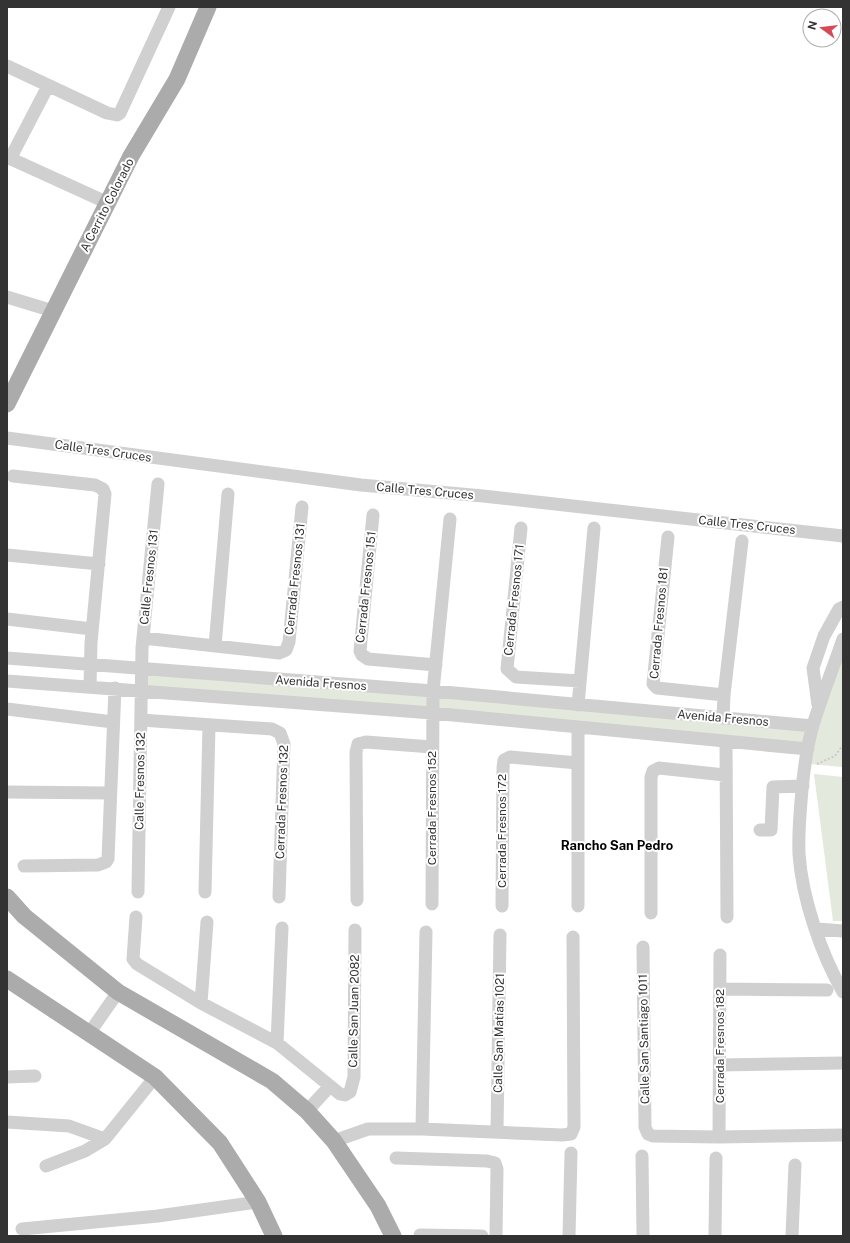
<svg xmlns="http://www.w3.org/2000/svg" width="850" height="1243" font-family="'Public Sans',sans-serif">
	<rect width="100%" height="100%" fill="#fff"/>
	<path fill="#e3e9dd" d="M843,648V767L810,764L812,746Z
		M141,670L813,726L808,749L141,691Z
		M814,774L843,777V921H833Z"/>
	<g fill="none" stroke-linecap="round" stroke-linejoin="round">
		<path stroke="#cacaca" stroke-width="2" stroke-dasharray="2 2" stroke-linecap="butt" d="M817,764L835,756L843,745"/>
		<path stroke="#d0d0d0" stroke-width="13" d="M7,66L107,113L117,115L120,113L169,7
			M7,157L108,203
			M10,159L48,86
			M7,297L53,311
			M7,438L361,485L483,496L843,536
			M13,476L95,485L103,489L105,494L91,643L90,687
			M373,515L360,651L362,655L368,659L436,665
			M521,528L507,669L516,677L580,681
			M668,537L653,684L657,688L724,695
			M7,555L99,564
			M7,619L92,629
			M143,638L279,653L286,650L289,642L302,507
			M843,639C833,668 822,696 813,725C807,746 804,768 802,790C800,812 798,832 799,854C802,898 821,954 843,992
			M215,646L228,494
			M7,658L433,691L813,726
			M7,681L432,713L808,749
			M578,705L594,528
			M818,705L813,668L824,636L839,609L843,607
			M7,709L113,722
			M723,718L724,695L742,541
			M141,720L272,729L280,733L284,744L279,897
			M726,741L727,917
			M7,792L110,793
			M760,830H771L773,787L803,786
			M24,866L98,865L106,862L108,859L115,688
			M138,892L142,648L158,484
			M205,892L209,726
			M357,900L356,752L358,744L366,742L432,747
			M432,904L433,691L450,519
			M502,906L503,768L504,760L510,757L578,763
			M578,906V727
			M651,913V777L653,771L659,768L725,775
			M136,917L133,959L137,964L201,1003L277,1043L340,1094L345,1095L350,1092L354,1077L355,930
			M817,929L843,931
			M643,947L645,1127L648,1134L653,1136L719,1137L843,1135
			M720,989L827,990
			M201,1003L207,922
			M90,1032L118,992
			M277,1043L282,928
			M720,1065L843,1063
			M7,1077L35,1076
			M307,1111L330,1086
			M7,1122L69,1126L105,1139
			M422,1129L426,932
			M497,1131L500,935
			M719,1137L720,955
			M334,1141L368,1129H422L562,1135L571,1134L574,1127L573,937
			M642,1156L643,1236
			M396,1158L487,1161L495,1163L497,1169L496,1236
			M46,1166L85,1151L105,1139L155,1077
			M22,1229L158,1216L258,1202
			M420,1235L482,1236
			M569,1236L571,1153
			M715,1236L716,1158
			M792,1236L795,1165"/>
		<path stroke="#ababab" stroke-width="17" d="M7,404L131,156L177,79L208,7
			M7,897L24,916L118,992L272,1081L307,1111L334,1141L378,1206L393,1236
			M7,979L155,1077L220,1143L258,1202L274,1236"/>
	</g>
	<g text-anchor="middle" stroke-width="4" stroke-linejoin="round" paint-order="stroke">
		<g font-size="12" fill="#333" stroke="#fff">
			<text transform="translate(107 205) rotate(-63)" y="4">A Cerrito Colorado</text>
			<text transform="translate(103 451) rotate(8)" y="4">Calle Tres Cruces</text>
			<text transform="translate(425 491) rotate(5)" y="4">Calle Tres Cruces</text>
			<text transform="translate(747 525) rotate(6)" y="4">Calle Tres Cruces</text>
			<text transform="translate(149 577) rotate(-84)" y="4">Calle Fresnos 131</text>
			<text transform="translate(295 579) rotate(-84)" y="4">Cerrada Fresnos 131</text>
			<text transform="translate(366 587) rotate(-84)" y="4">Cerrada Fresnos 151</text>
			<text transform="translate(514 600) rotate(-84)" y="4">Cerrada Fresnos 171</text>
			<text transform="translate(659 623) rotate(-85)" y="4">Cerrada Fresnos 181</text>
			<text transform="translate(321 683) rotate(4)" y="4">Avenida Fresnos</text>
			<text transform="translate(723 718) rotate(5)" y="4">Avenida Fresnos</text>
			<text transform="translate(140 781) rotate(-89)" y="4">Calle Fresnos 132</text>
			<text transform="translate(282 802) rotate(-88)" y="4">Cerrada Fresnos 132</text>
			<text transform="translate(432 808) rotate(-90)" y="4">Cerrada Fresnos 152</text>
			<text transform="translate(502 831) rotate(-90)" y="4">Cerrada Fresnos 172</text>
			<text transform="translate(354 1011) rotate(-89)" y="4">Calle San Juan 2082</text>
			<text transform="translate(499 1033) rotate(-89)" y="4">Calle San Matías 1021</text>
			<text transform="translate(644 1039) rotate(-91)" y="4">Calle San Santiago 1011</text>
			<text transform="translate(720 1046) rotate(-90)" y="4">Cerrada Fresnos 182</text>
		</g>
		<g font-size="13" font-weight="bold" fill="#000" stroke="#fff">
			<text x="617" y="850">Rancho San Pedro</text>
		</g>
	</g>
	<rect width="850" height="1243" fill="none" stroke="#333333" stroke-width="16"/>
	<g transform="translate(822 28) rotate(285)"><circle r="19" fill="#ffffff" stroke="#adadad"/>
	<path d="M0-3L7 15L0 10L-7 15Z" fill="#d64956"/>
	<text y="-6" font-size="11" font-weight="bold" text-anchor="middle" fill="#333333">N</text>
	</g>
</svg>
